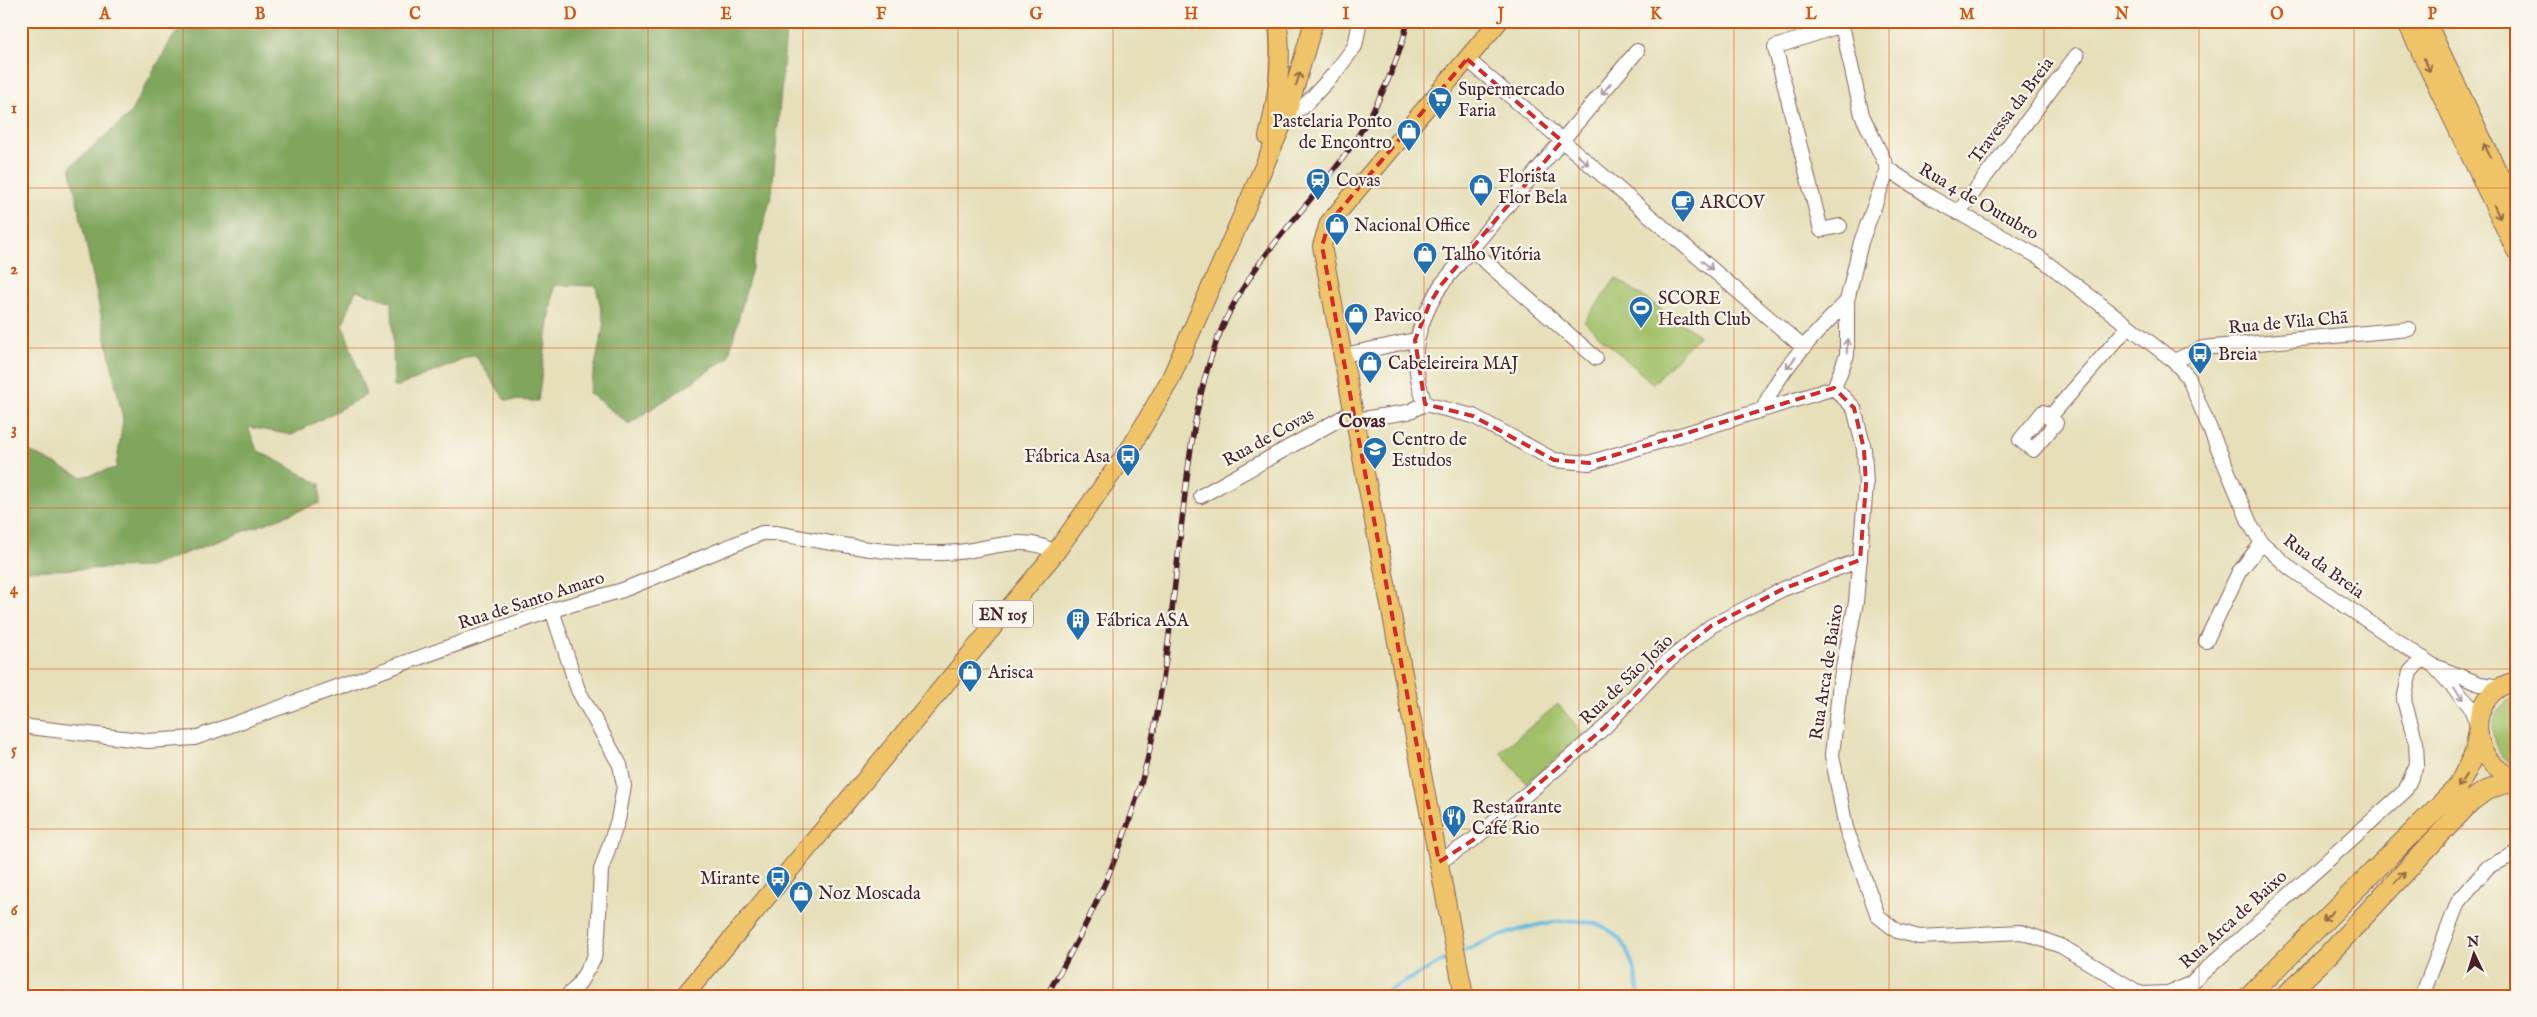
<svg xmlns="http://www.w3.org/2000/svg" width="2537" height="1017" font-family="'IM FELL English',serif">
	<rect width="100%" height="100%" fill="#fbf7ec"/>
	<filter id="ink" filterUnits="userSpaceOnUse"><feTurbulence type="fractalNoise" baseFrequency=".02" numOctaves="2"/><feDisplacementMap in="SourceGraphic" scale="10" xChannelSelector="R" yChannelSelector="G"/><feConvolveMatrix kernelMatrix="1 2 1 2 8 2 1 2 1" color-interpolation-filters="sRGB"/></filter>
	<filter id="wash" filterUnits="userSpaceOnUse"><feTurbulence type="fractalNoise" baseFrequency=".0096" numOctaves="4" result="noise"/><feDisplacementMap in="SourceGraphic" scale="20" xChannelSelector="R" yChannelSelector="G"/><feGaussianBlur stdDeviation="1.12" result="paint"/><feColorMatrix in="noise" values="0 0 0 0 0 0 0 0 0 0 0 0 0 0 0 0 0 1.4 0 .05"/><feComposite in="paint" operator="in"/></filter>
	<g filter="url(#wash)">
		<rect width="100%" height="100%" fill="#e6dfba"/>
		<path fill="#a1c069" stroke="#76704a" d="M1616,278L1699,335L1653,384L1584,322Z
			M2516,696V766C2486,752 2484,709 2516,696Z
			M1558,704L1584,735L1526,783L1500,752Z"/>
		<path fill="#80a65d" stroke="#656244" d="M184,21H787L772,193L728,358L629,424L589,393L604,324L596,286L554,285L538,401L505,400L475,355L394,388L392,302L356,290L343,324L366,395L292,435L248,427L257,450L320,484V503L149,567L21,571V447L82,477L116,468L123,420L70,167L129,115L171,40Z"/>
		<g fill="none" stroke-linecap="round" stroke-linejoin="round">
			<path stroke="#67bae2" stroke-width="4" d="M1461,952C1499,935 1586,899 1619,939C1632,954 1636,977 1640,996
				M1379,996L1452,956"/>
		</g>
	</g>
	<g filter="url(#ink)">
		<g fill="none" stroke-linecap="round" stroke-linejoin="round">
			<defs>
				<path id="minor" d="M1841,21L1862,115L1888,169L1932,198L2039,257L2174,361L2188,377L2251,526L2262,543L2291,569L2434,666L2470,706L2478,727
					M1467,59L1804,348
					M1287,114L1303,107L1334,74L1355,46L1360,21
					M1958,213L2077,55
					M1840,226L1821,230L1775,47L1842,25
					M1471,249L1596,358
					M1344,355L1415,340
					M2174,361L2203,348L2409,329
					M1834,388L1854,408L1864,449L1866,485L1856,602L1840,683L1832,755L1846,828L1878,916L1897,931L1919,937L2021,932L2061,946L2141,994L2168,993L2190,984L2405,791L2417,764L2416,743L2404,700L2410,672L2423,658
					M1834,388L1847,355V301L1861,242L1888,169
					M1425,404L1473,416L1554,460L1589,463L1834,388
					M1425,404C1408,356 1415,328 1441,285L1637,51
					M1764,407C1781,366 1817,333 1847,301
					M2049,418L2056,423L2033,450L2020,440L2043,412L2049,418L2128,327
					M1356,420L1408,412L1425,404
					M1201,496L1345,416L1355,414
					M552,610L578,690L620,765L624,786L618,820L601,870L598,935L594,958L577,987L567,996
					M2206,641L2239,572L2262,543
					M2437,667L2480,684L2502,687
					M21,726L148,741L195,738L552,610L623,590L762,533H775C834,543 898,558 958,552C988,549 1028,533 1055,553
					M1439,862L1473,840L1605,727L1661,667L1711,626L1783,589L1860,560
					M2422,996L2458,902L2488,867L2516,853"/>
				<path id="major" d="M2406,21L2516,251
					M2426,21L2516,210
					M1268,137C1277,100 1284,59 1277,21
					M2516,681C2464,693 2467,763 2516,778
					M684,996L1055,553L1133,444L1170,380L1287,114L1314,21
					M1464,996L1322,246L1329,223L1499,21"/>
				<path id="highway" d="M2249,996L2458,787L2475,753L2478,735
					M2285,996L2325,958L2470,802C2485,790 2497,784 2516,781"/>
			</defs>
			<use href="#minor" stroke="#81625d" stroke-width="16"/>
			<use href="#major" stroke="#81625d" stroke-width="20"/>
			<use href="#highway" stroke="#81625d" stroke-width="22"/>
			<use href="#minor" stroke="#fff" stroke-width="14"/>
			<use href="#major" stroke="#efc469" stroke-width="18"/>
			<use href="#highway" stroke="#efc469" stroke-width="20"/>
			<defs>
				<path id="rail" d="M1046,996C1097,912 1138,817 1156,720C1170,646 1176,569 1185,494C1191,443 1198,391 1216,343C1243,267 1303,215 1348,151C1375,112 1397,67 1408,21"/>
			</defs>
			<use href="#rail" stroke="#4a1f2b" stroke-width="5.5"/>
			<use href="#rail" stroke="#fbf7ec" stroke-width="4" stroke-dasharray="11" stroke-linecap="butt"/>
		</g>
		<defs><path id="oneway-shaft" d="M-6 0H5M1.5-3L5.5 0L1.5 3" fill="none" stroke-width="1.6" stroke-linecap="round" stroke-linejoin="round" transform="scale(1.25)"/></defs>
		<g stroke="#946947">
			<use href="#oneway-shaft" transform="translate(2427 65) rotate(65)"/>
			<use href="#oneway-shaft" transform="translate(1298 79) rotate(-72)"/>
			<use href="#oneway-shaft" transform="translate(2487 150) rotate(-115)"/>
			<use href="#oneway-shaft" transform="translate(2497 212) rotate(65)"/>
			<use href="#oneway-shaft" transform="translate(2462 781) rotate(122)"/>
			<use href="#oneway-shaft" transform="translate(2400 877) rotate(-47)"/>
			<use href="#oneway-shaft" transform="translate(2328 916) rotate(136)"/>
		</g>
		<g stroke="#ae9aa0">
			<use href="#oneway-shaft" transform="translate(1606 89) rotate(130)"/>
			<use href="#oneway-shaft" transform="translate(1583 160) rotate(41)"/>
			<use href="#oneway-shaft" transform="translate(1490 226) rotate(131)"/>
			<use href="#oneway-shaft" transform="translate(1707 265) rotate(40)"/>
			<use href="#oneway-shaft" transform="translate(1847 346) rotate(-89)"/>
			<use href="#oneway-shaft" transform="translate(1791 363) rotate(129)"/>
			<use href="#oneway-shaft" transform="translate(2459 694) rotate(47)"/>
		</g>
	</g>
	<path fill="none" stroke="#d62828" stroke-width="4" stroke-dasharray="10 6" stroke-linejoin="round" d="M1467,59L1562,141L1441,285L1429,305L1415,340L1425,404L1473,416L1554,460L1589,463L1834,388L1854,408L1864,449L1866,485L1860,560L1783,589L1711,626L1661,667L1605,727L1473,840L1439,862L1322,246L1329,223Z"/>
	<path fill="none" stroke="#d8530f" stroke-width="1" stroke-opacity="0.55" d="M183,21V996M338,21V996M493,21V996M648,21V996M803,21V996M958,21V996M1113,21V996M1268,21V996M1424,21V996M1579,21V996M1734,21V996M1889,21V996M2044,21V996M2199,21V996M2354,21V996M21,188H2516M21,348H2516M21,508H2516M21,669H2516M21,829H2516"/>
	<defs>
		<symbol id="supermarket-pin" viewBox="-11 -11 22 30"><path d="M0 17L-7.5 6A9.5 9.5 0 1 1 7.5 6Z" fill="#1f6fb2" stroke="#fbf7ec"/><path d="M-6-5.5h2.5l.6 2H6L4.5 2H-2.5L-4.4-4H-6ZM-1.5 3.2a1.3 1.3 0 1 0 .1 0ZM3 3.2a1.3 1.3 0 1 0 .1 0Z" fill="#fff"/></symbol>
		<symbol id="shop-pin" viewBox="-11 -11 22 30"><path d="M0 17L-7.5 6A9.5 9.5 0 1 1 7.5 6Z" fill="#1f6fb2" stroke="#fbf7ec"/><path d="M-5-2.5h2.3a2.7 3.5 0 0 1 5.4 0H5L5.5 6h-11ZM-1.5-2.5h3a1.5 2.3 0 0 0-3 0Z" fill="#fff"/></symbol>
		<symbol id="station-pin" viewBox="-11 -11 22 30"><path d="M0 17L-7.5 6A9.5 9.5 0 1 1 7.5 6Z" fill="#1f6fb2" stroke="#fbf7ec"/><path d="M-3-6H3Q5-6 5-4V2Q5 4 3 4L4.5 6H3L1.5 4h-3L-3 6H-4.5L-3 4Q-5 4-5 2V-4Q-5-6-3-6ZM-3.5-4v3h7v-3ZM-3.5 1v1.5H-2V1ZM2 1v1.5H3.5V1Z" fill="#fff"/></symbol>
		<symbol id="cafe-pin" viewBox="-11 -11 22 30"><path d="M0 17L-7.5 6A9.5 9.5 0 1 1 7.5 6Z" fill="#1f6fb2" stroke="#fbf7ec"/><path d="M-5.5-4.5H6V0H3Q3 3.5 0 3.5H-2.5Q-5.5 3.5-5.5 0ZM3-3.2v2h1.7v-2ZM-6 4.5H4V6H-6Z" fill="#fff"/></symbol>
		<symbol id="stadium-pin" viewBox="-11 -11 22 30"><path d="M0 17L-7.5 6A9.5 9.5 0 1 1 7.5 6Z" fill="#1f6fb2" stroke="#fbf7ec"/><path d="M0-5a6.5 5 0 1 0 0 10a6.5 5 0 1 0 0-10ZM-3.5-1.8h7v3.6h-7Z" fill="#fff"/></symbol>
		<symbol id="bus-pin" viewBox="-11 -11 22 30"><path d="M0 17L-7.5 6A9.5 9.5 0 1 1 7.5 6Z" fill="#1f6fb2" stroke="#fbf7ec"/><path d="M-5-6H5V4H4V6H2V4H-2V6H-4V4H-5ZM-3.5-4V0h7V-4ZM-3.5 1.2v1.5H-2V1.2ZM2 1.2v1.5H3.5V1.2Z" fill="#fff"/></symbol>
		<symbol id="school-pin" viewBox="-11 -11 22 30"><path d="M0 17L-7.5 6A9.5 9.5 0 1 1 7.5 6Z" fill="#1f6fb2" stroke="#fbf7ec"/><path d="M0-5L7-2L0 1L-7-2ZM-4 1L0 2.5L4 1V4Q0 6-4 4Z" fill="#fff"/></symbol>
		<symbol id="building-pin" viewBox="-11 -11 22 30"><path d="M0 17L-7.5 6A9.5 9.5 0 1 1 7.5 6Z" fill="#1f6fb2" stroke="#fbf7ec"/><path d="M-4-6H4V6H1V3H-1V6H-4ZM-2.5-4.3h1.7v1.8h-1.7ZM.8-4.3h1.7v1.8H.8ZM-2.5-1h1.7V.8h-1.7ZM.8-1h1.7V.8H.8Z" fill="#fff"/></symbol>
		<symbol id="restaurant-pin" viewBox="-11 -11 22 30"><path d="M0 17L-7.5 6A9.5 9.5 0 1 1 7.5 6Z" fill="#1f6fb2" stroke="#fbf7ec"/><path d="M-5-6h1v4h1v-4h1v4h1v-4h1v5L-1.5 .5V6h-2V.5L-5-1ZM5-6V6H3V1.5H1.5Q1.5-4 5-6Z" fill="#fff"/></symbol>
	</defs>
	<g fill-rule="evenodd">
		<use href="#supermarket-pin" x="1426" y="85" width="28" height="38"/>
		<use href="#shop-pin" x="1395" y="117" width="28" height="38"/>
		<use href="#station-pin" x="1304" y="166" width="28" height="38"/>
		<use href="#shop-pin" x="1467" y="172" width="28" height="38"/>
		<use href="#cafe-pin" x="1669" y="188" width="28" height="38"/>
		<use href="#shop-pin" x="1323" y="211" width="28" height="38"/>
		<use href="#shop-pin" x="1411" y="240" width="28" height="38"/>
		<use href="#stadium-pin" x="1627" y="294" width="28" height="38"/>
		<use href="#shop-pin" x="1342" y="301" width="28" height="38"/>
		<use href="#bus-pin" x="2186" y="340" width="28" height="38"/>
		<use href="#shop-pin" x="1356" y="349" width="28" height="38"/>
		<use href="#school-pin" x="1361" y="435" width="28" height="38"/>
		<use href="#bus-pin" x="1114" y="442" width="28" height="38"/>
		<use href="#building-pin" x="1064" y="606" width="28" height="38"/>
		<use href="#shop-pin" x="956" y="658" width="28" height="38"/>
		<use href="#restaurant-pin" x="1440" y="803" width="28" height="38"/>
		<use href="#bus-pin" x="764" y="864" width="28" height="38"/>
		<use href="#shop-pin" x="787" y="879" width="28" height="38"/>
	</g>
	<g text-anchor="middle" stroke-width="4.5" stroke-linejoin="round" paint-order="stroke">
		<rect fill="#fbf7ec" stroke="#7f6065" stroke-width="1" x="973" y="600.5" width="60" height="27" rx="4"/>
		<g font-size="16" font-weight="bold" fill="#4a1f2b">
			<text x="1003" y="620">EN 105</text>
		</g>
		<g font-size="18" fill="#4a1f2b" stroke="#fbf7ec" text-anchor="start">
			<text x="1458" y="95">Supermercado<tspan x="1458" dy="21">Faria</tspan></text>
			<text x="1392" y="127" text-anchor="end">Pastelaria Ponto<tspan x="1392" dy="21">de Encontro</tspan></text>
			<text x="1498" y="182">Florista<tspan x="1498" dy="21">Flor Bela</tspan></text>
			<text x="1336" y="186">Covas</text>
			<text x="1700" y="208">ARCOV</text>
			<text x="1354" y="231">Nacional Office</text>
			<text x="1442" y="260">Talho Vitória</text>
			<text x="1658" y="304">SCORE<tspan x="1658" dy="21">Health Club</tspan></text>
			<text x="1374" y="321">Pavico</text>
			<text x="2218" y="360">Breia</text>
			<text x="1388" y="369">Cabeleireira MAJ</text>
			<text x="1392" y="445">Centro de<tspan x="1392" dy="21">Estudos</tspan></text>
			<text x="1110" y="462" text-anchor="end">Fábrica Asa</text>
			<text x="1096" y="626">Fábrica ASA</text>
			<text x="988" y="678">Arisca</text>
			<text x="1472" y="813">Restaurante<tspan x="1472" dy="21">Café Rio</tspan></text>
			<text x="760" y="884" text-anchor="end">Mirante</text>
			<text x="818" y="899">Noz Moscada</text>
		</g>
		<g font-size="18" fill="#4a1f2b" stroke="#fbf7ec">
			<text transform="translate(2011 110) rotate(-53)" y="6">Travessa da Breia</text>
			<text transform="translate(1979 201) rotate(30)" y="6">Rua 4 de Outubro</text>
			<text transform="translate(2288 322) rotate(-5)" y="6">Rua de Vila Chã</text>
			<text transform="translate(1268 437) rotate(-29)" y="6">Rua de Covas</text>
			<text transform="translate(2324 566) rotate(36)" y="6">Rua da Breia</text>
			<text transform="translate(531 600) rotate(-18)" y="6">Rua de Santo Amaro</text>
			<text transform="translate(1826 672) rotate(-81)" y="6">Rua Arca de Baixo</text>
			<text transform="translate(1626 679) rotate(-44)" y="6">Rua de São João</text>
			<text transform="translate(2233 919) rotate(-42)" y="6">Rua Arca de Baixo</text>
		</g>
		<g font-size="19" font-weight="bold" fill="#4a1f2b" stroke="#fbf7ec">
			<text x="1362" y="427">Covas</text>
		</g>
	</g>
	<rect width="2537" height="1017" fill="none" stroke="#fbf7ec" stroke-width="55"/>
	<g transform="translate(2474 954) rotate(356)" stroke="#fbf7ec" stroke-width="4" paint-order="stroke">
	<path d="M0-4L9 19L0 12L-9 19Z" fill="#4a1f2b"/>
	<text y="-8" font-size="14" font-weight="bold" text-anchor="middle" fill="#4a1f2b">N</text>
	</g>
	<rect x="28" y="28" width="2482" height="962" fill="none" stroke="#d8530f" stroke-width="2"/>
	<g font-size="16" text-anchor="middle" font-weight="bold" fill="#d8530f">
		<text x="105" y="19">A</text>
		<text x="260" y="19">B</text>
		<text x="415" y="19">C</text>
		<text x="570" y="19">D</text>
		<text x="726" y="19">E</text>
		<text x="881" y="19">F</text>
		<text x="1036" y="19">G</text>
		<text x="1191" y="19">H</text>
		<text x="1346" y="19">I</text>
		<text x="1501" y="19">J</text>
		<text x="1656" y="19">K</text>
		<text x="1811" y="19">L</text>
		<text x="1967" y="19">M</text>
		<text x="2122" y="19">N</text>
		<text x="2277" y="19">O</text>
		<text x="2432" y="19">P</text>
		<text x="14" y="113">1</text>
		<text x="14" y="274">2</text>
		<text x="14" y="434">3</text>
		<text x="14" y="594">4</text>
		<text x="14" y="755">5</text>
		<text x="14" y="915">6</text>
	</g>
</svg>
